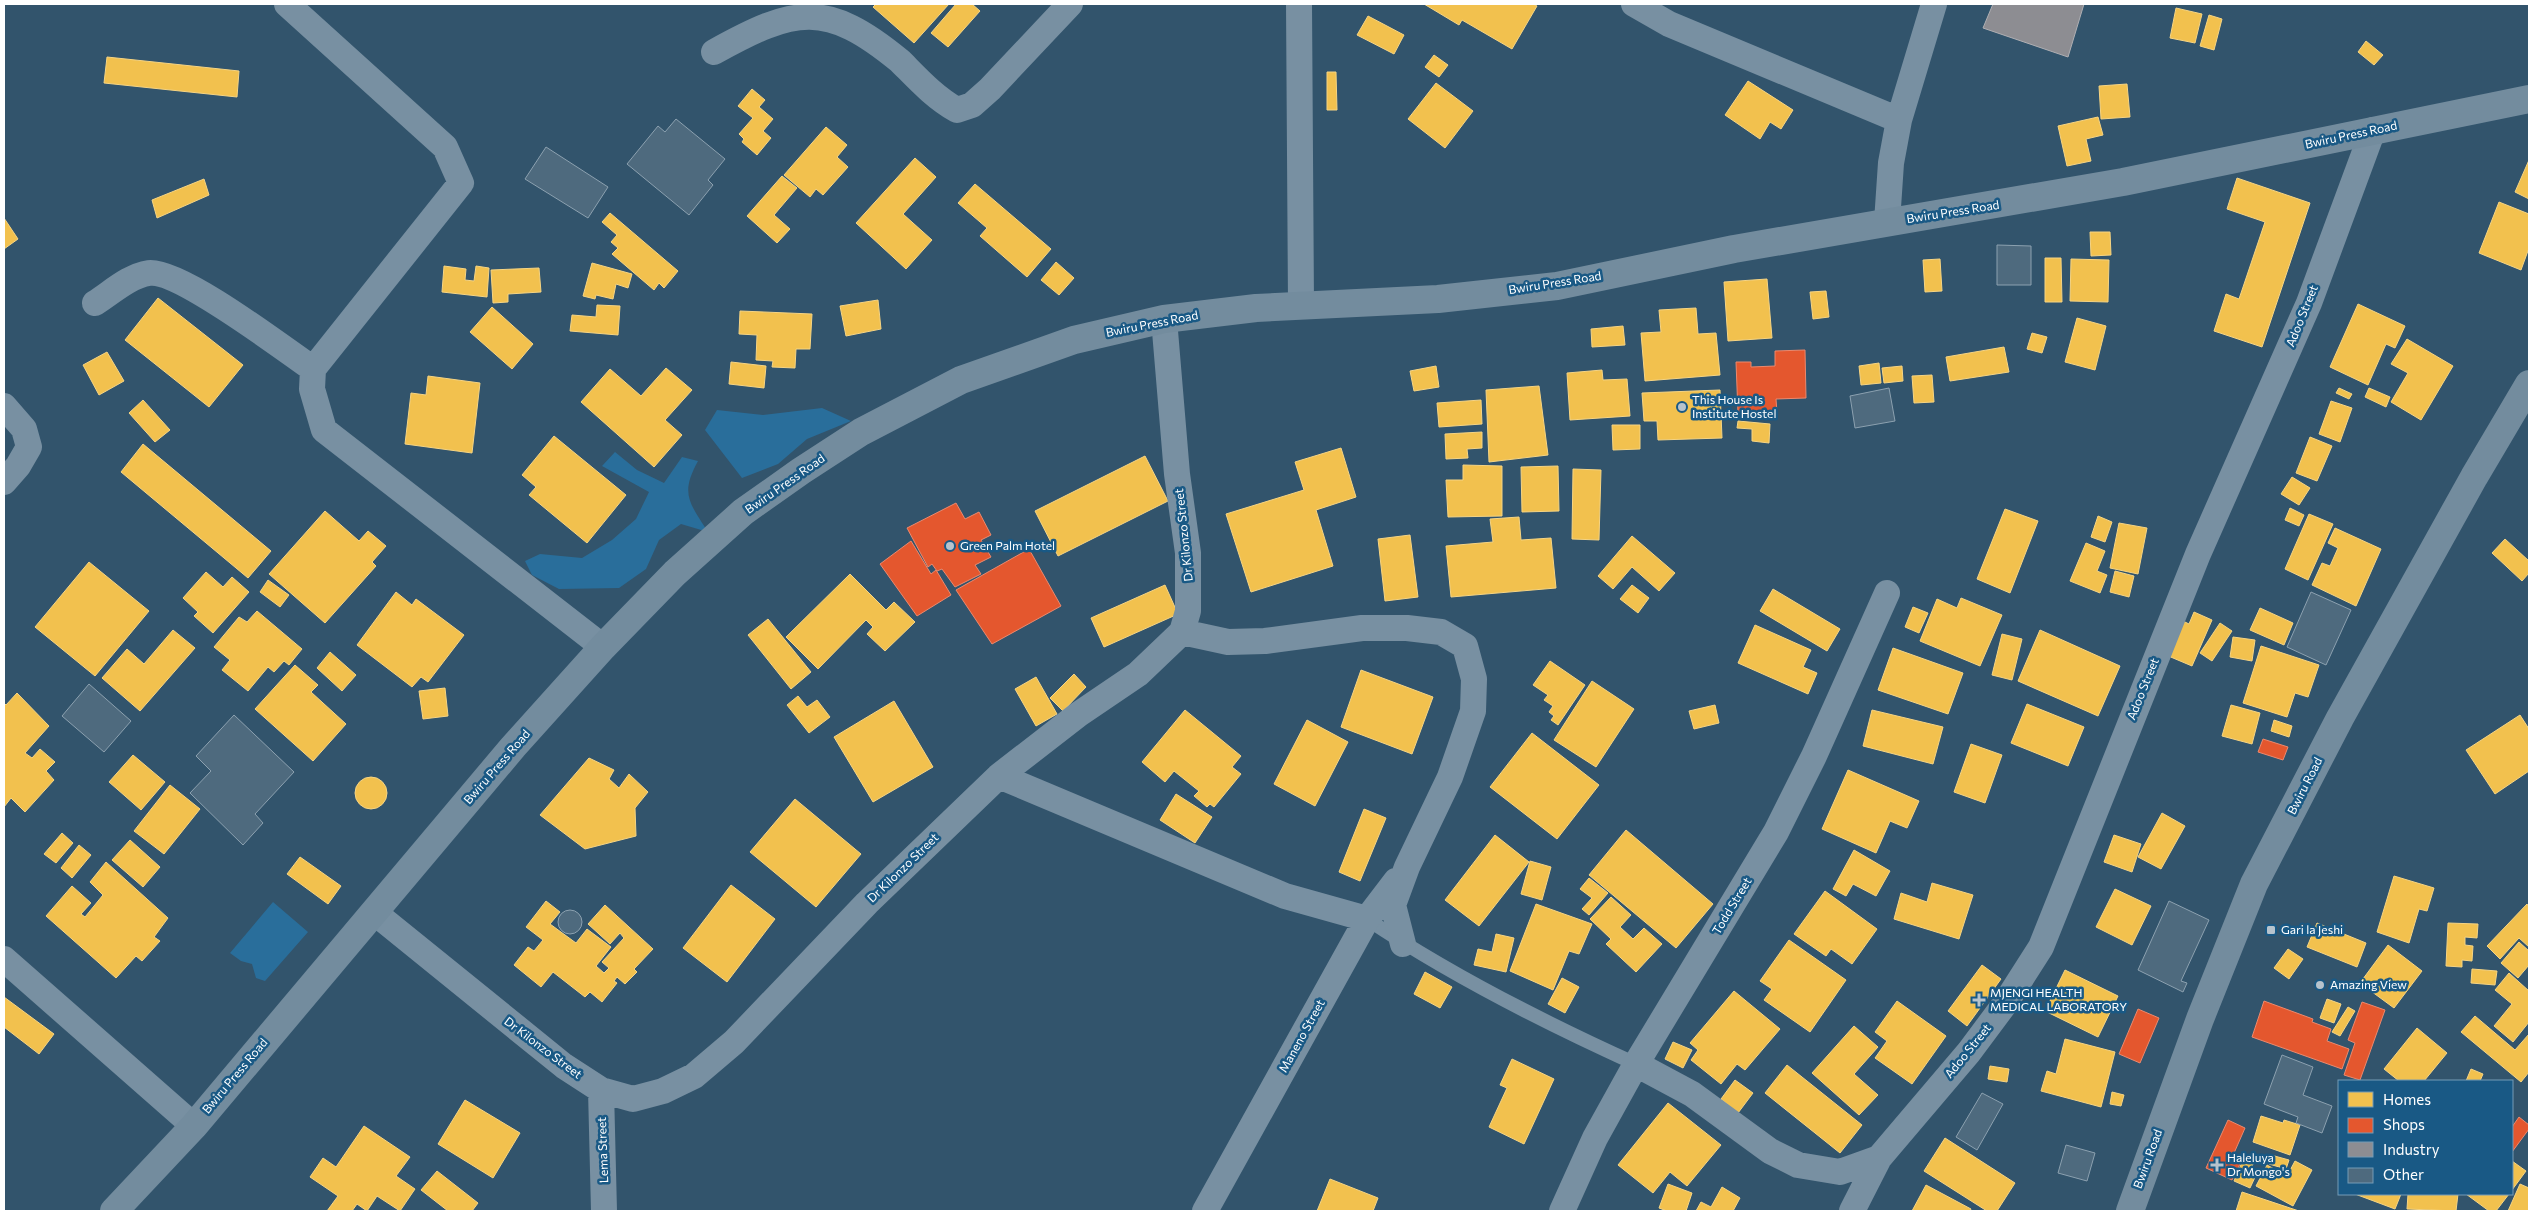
<svg xmlns="http://www.w3.org/2000/svg" width="2533" height="1215" font-family="Commissioner,sans-serif">
	<rect width="100%" height="100%" fill="#32546c"/>
	<path fill="#296e9b" d="M822,408L851,421L807,439L778,464L742,478L705,430L717,410L763,415Z
		M615,452L637,470L664,483L682,457L698,461C680,494 689,502 708,532L681,524L659,540L646,569L619,588L559,589L532,575L525,561L540,554L582,558L612,540L636,519L649,492L602,466Z
		M273,902L308,932L265,981L256,978L252,964L241,961L230,953Z"/>
	<path fill="#f2c14e" stroke="#f6d483" d="M876,4H949L914,43L873,7Z
		M956,4H972L980,11L948,47L931,33Z
		M1424,4H1533L1537,6L1512,49L1462,20L1459,25Z
		M2176,8L2202,14L2195,43L2170,38Z
		M2209,15L2222,19L2214,50L2200,46Z
		M1368,16L1404,35L1394,54L1357,35Z
		M2366,41L2383,55L2374,65L2358,52Z
		M1434,55L1448,65L1439,77L1425,67Z
		M107,57L239,71L237,97L104,83Z
		M1327,72H1336L1337,110H1327Z
		M1748,81L1793,110L1781,129L1770,122L1760,139L1725,115Z
		M1436,83L1473,111L1445,148L1408,119Z
		M2127,84L2130,117L2101,119L2099,86Z
		M752,89L765,100L759,107L773,119L763,131L771,138L757,155L742,142L744,139L739,134L753,118L738,106Z
		M2098,117L2103,135L2086,139L2091,161L2067,166L2058,126Z
		M826,127L847,145L837,157L848,167L823,195L816,189L810,197L784,175Z
		M915,158L936,177L903,214L932,240L906,269L856,223Z
		M2529,160V199L2515,192Z
		M782,176L797,188L774,215L790,229L777,243L747,216Z
		M2237,178L2310,203L2262,347L2214,331L2226,294L2239,299L2265,222L2227,209Z
		M204,179L209,195L157,218L152,200Z
		M975,184L1051,249L1027,277L980,236L987,228L958,203Z
		M2499,202L2529,214V248L2521,270L2479,253Z
		M610,213L678,271L664,288L659,283L654,290L612,254L618,248L611,242L617,235L602,222Z
		M4,218L18,239L4,249Z
		M2090,232H2110L2111,255L2091,256Z
		M2045,258H2061L2062,302H2045Z
		M1940,259L1942,291L1925,292L1923,260Z
		M2071,259L2109,260L2108,302L2070,301Z
		M1056,262L1074,278L1059,295L1041,280Z
		M592,263L632,274L628,288L616,284L613,299L596,295L595,299L583,296Z
		M444,266L466,269L465,280L474,281L476,266L489,268L487,297L442,292Z
		M539,268L541,292L508,294V302L493,303L491,270Z
		M1767,279L1772,338L1728,341L1724,282Z
		M1826,291L1829,317L1813,319L1810,292Z
		M158,298L243,365L209,407L125,340Z
		M878,300L881,329L846,336L840,306Z
		M2358,304L2405,326L2395,348L2386,344L2368,385L2330,367Z
		M597,305L620,306L618,335L570,331L572,315L596,317Z
		M492,307L533,344L512,369L470,332Z
		M1696,308L1698,334L1716,333L1720,375L1645,381L1641,333L1661,332L1659,310Z
		M740,311L812,314L810,349H796L795,368L772,367L773,361L756,360L757,335L739,334Z
		M2077,318L2106,326L2095,370L2065,362Z
		M1623,326L1625,345L1592,347L1591,329Z
		M2032,333L2047,337L2042,353L2027,349Z
		M2407,339L2453,366L2421,420L2391,402L2408,373L2391,364Z
		M2004,347L2009,372L1950,381L1946,357Z
		M107,352L124,381L99,395L83,365Z
		M731,362L766,366L764,388L729,384Z
		M1879,363L1881,383L1861,385L1859,366Z
		M1436,366L1439,387L1414,391L1410,371Z
		M1902,366L1903,381L1884,383L1882,368Z
		M666,368L692,390L665,420L682,435L654,467L581,402L610,369L641,396Z
		M1602,370L1603,380L1627,379L1630,416L1570,420L1567,373Z
		M1932,375L1934,402L1914,403L1912,376Z
		M428,376L480,383L472,453L405,444L411,393L426,395Z
		M1539,386L1548,455L1489,462L1486,390Z
		M2339,388L2352,394L2349,399L2336,393Z
		M2369,388L2390,397L2386,407L2365,397Z
		M1720,390L1722,438L1658,440L1657,421H1644L1642,393Z
		M143,400L170,430L155,442L129,413Z
		M1481,400L1482,424L1439,427L1437,403Z
		M2331,401L2352,408L2340,442L2319,434Z
		M1738,421L1770,424L1769,443L1752,441V429L1737,428Z
		M1612,425H1640V449L1613,450Z
		M1482,432V448L1467,449L1468,458L1446,459L1445,434Z
		M554,436L626,495L587,543L529,495L536,487L522,475Z
		M2310,437L2332,446L2317,481L2296,473Z
		M143,444L271,551L248,578L121,472Z
		M1341,448L1356,497L1316,510L1333,566L1251,592L1226,514L1304,490L1295,462Z
		M1145,456L1168,501L1058,556L1035,511Z
		M1463,465L1502,466V516L1448,517L1446,480H1463Z
		M1558,466L1559,511L1522,512L1521,467Z
		M1573,469L1601,470L1599,540L1572,539Z
		M2292,477L2310,488L2299,505L2281,494Z
		M2290,508L2304,515L2299,526L2285,520Z
		M2005,509L2038,521L2010,593L1977,579Z
		M325,511L359,541L368,531L386,546L372,562L376,566L325,623L269,574Z
		M2309,514L2333,524L2308,580L2285,569Z
		M2098,516L2112,522L2105,542L2091,537Z
		M1519,517L1521,540L1551,538L1556,588L1451,597L1446,546L1493,542L1490,519Z
		M2119,523L2147,528L2138,574L2110,568Z
		M2335,528L2381,549L2356,606L2312,585L2322,563L2330,566L2338,548L2328,543Z
		M1410,535L1418,597L1385,601L1378,539Z
		M1632,536L1675,573L1659,591L1632,567L1613,589L1598,576Z
		M2505,539L2529,561V573L2522,581L2492,553Z
		M2086,543L2105,551L2097,571L2107,575L2100,593L2070,581Z
		M89,562L149,611L95,676L35,627Z
		M2115,571L2134,576L2129,597L2110,592Z
		M206,572L223,587L232,577L249,592L213,633L194,616L198,612L183,598Z
		M850,574L886,610L894,602L915,622L885,651L867,634L873,627L866,620L818,669L786,637Z
		M268,580L289,595L280,607L260,592Z
		M1165,585L1178,614L1104,647L1091,618Z
		M1632,585L1649,598L1638,613L1620,599Z
		M1773,589L1840,629L1827,651L1760,611Z
		M396,592L412,605L416,599L464,635L428,682L421,677L412,687L357,645Z
		M1961,598L2002,615L1980,666L1920,641L1937,599L1957,608Z
		M1913,607L1928,613L1919,633L1905,627Z
		M2260,608L2293,623L2284,645L2250,630Z
		M257,611L302,649L289,665L284,661L274,672L268,667L248,691L222,670L230,660L214,647L239,617L247,622Z
		M2194,612L2212,620L2192,666L2166,655L2181,620L2189,624Z
		M768,619L811,672L791,689L748,635Z
		M2220,623L2232,631L2212,661L2200,653Z
		M1755,625L1811,650L1803,667L1817,673L1808,694L1738,663Z
		M173,630L195,648L140,711L102,678L127,649L144,664Z
		M2040,630L2120,666L2098,716L2018,681Z
		M2002,634L2022,639L2012,680L1992,675Z
		M2233,637L2255,640L2252,661L2230,657Z
		M2261,646L2319,665L2308,697L2295,693L2287,717L2243,703Z
		M1893,648L1963,673L1948,714L1878,690Z
		M330,652L356,675L342,691L317,668Z
		M1550,661L1585,685L1558,725L1551,720L1554,716L1549,712L1553,706L1544,700L1548,695L1533,685Z
		M295,665L318,685L311,692L346,724L313,761L255,709Z
		M1361,670L1433,697L1412,754L1341,727Z
		M1074,674L1086,687L1063,711L1050,698Z
		M1036,677L1057,714L1036,726L1015,689Z
		M1592,681L1634,709L1596,767L1554,740Z
		M445,688L448,716L423,719L419,691Z
		M17,693L49,726L25,753L32,758L40,749L55,762L46,771L54,780L25,812L11,798L4,807V703L6,705Z
		M798,696L807,707L817,700L830,717L809,733L787,705Z
		M894,701L933,767L873,802L834,737Z
		M2027,704L2084,727L2068,766L2011,743Z
		M1715,705L1719,723L1694,729L1689,711Z
		M2231,705L2260,713L2252,744L2222,736Z
		M1185,710L1241,756L1232,767L1241,774L1214,807L1210,804L1207,807L1194,796L1199,791L1174,771L1165,782L1142,762Z
		M1872,710L1943,727L1933,764L1863,746Z
		M2520,715L2529,729V771L2495,794L2466,750Z
		M1307,720L1348,742L1315,806L1274,784Z
		M2274,720L2292,726L2289,737L2271,731Z
		M1532,733L1599,785L1557,839L1490,787Z
		M1971,744L2002,755L1985,803L1954,792Z
		M133,755L165,782L141,810L109,782Z
		M589,758L614,770L609,779L619,788L629,774L648,792L635,808L636,836L585,849L540,815Z
		M1848,770L1919,801L1907,828L1890,821L1876,853L1822,829Z
		M355 793a16 16 0 1 1 32 0a16 16 0 1 1-32 0Z
		M170,785L200,809L164,854L134,831Z
		M1176,794L1212,817L1195,843L1160,820Z
		M795,799L861,854L816,907L750,852Z
		M1364,809L1386,818L1360,881L1339,872Z
		M2162,813L2185,826L2161,869L2138,857Z
		M1626,830L1713,904L1676,948L1589,875Z
		M62,833L73,843L56,863L44,854Z
		M1495,835L1529,862L1479,926L1445,900Z
		M2114,835L2141,844L2132,872L2104,862Z
		M130,840L160,867L143,887L112,860Z
		M79,845L91,855L72,878L61,868Z
		M1854,850L1890,871L1876,896L1853,884L1846,896L1833,889Z
		M300,857L341,886L328,904L287,874Z
		M1530,861L1551,867L1542,900L1521,894Z
		M106,862L168,918L154,937L160,941L142,961L136,956L116,978L46,916L72,886L91,903L81,914L85,917L103,895L90,882Z
		M2394,876L2434,888L2427,911L2419,909L2409,943L2377,932Z
		M1589,878L1608,893L1589,915L1582,909L1592,898L1580,889Z
		M1932,883L1973,895L1959,939L1894,919L1901,893L1927,902Z
		M731,885L775,919L727,982L683,948Z
		M2115,889L2151,906L2132,945L2096,927Z
		M1825,891L1877,929L1852,964L1831,949L1826,956L1794,934Z
		M1611,897L1631,915L1620,927L1633,939L1644,928L1662,944L1636,972L1606,944L1611,939L1590,919Z
		M546,901L560,912L550,924L576,943L587,929L611,947L596,966L604,973L609,968L602,962L624,938L620,933L610,944L588,924L605,905L653,949L634,969L637,972L625,984L617,977L614,981L617,983L602,1002L590,992L585,997L553,972L541,987L514,965L528,947L534,951L543,940L526,927Z
		M1536,904L1592,924L1579,954L1569,951L1553,990L1510,971Z
		M2527,904L2529,907V947L2519,938L2500,959L2487,946Z
		M2317,923L2366,943L2357,967L2307,947Z
		M2448,923L2478,924L2477,938L2465,937V945L2473,946L2472,961L2462,960V967L2446,966Z
		M1496,934L1514,938L1506,972L1474,965L1478,949L1492,952Z
		M1789,940L1846,980L1810,1032L1764,1000L1772,989L1760,981Z
		M2519,942L2529,951V965L2518,978L2501,963Z
		M2388,945L2422,971L2394,1008L2360,983Z
		M2288,949L2303,959L2289,979L2274,968Z
		M1982,965L2001,979L1967,1026L1948,1011Z
		M2472,969L2497,971L2495,985L2471,983Z
		M2065,970L2118,996L2098,1037L2045,1011Z
		M1425,972L1452,987L1440,1008L1414,994Z
		M2509,973L2529,991V1022L2513,1042L2494,1026L2512,1004L2495,990Z
		M1562,978L1579,987L1565,1013L1548,1004Z
		M1734,991L1780,1029L1745,1070L1737,1064L1721,1084L1691,1060L1698,1050L1690,1043Z
		M4,997L54,1034L39,1054L4,1027Z
		M2327,999L2341,1004L2334,1023L2320,1018Z
		M1897,1001L1946,1036L1912,1084L1875,1058L1887,1041L1875,1032Z
		M2348,1007L2355,1011L2340,1036L2332,1032Z
		M2475,1016L2515,1050L2529,1034V1072L2521,1082L2461,1032Z
		M1854,1026L1878,1047L1854,1074L1878,1095L1859,1115L1812,1073Z
		M2417,1028L2447,1053L2424,1081H2399L2384,1069Z
		M2065,1039L2115,1052L2101,1107L2041,1091L2047,1071L2056,1074Z
		M1673,1042L1692,1050L1683,1068L1665,1059Z
		M1512,1059L1554,1079L1524,1144L1489,1127L1507,1088L1500,1085Z
		M1787,1065L1862,1125L1840,1153L1765,1093Z
		M1990,1066L2009,1069L2007,1082L1988,1079Z
		M2471,1069L2483,1074L2480,1081H2466Z
		M1735,1080L1753,1093L1738,1113L1721,1099Z
		M2112,1092L2124,1095L2121,1106L2110,1104Z
		M465,1100L520,1133L493,1178L438,1144Z
		M1668,1103L1721,1145L1687,1186L1670,1172L1653,1193L1618,1165Z
		M2261,1116L2283,1123L2284,1120L2300,1125L2290,1155L2253,1142Z
		M364,1126L410,1157L396,1176L415,1189L400,1211L377,1196L367,1211L357,1204L352,1211H327L338,1196L310,1177L323,1158L336,1167Z
		M1945,1138L2015,1183L1997,1211H1987L1924,1171Z
		M2271,1155L2289,1160L2286,1169L2269,1164Z
		M2243,1160L2253,1164L2251,1170L2257,1173L2250,1188L2234,1181Z
		M2295,1161L2312,1170L2293,1206L2256,1186L2267,1165L2287,1176Z
		M2512,1161L2526,1171L2512,1190Z
		M437,1171L478,1203L472,1211H448L421,1190Z
		M1330,1179L1378,1198L1373,1211H1317Z
		M1668,1184L1692,1193L1686,1211H1667L1659,1208Z
		M2520,1184L2529,1188V1211H2508Z
		M1926,1185L1971,1209L1970,1211H1912Z
		M1722,1187L1740,1198L1733,1211H1696L1701,1202L1711,1207Z
		M2242,1192L2299,1211H2236Z
		M2355,1194H2401L2395,1209Z
		M2408,1194H2458L2456,1211L2407,1209Z
		M2466,1194H2509L2496,1211H2489Z"/>
	<path fill="#e4572e" stroke="#ec896d" d="M1805,350L1806,398L1776,399L1777,413H1738L1736,362H1751V367L1775,366V351Z
		M956,503L965,519L979,512L991,535L981,540L991,557L975,565L981,574L955,587L942,569L937,571L932,564L928,567L907,528Z
		M911,541L931,574L936,570L951,595L917,616L880,564Z
		M1029,549L1061,606L992,644L956,590Z
		M2263,739L2288,747L2283,760L2258,752Z
		M2264,1001L2313,1019L2312,1022L2331,1029L2327,1041L2349,1049L2342,1069L2252,1037Z
		M2362,1002L2385,1010L2360,1080L2344,1075L2355,1043L2348,1040Z
		M2138,1009L2159,1018L2140,1063L2119,1054Z
		M2519,1117L2529,1125V1129L2512,1152V1127Z
		M2228,1120L2245,1128L2231,1160L2240,1164L2232,1180L2206,1168Z"/>
	<path fill="#8d8d92" stroke="#afafb3" d="M1993,4H2084L2068,57L1983,28Z"/>
	<path fill="#4e6a7e" stroke="#8ca1b0" d="M676,119L725,159L708,180L713,185L689,215L627,164L658,126L665,132Z
		M546,147L608,187L588,218L525,179Z
		M1997,245L2031,246V285H1997Z
		M1889,388L1895,421L1855,428L1850,396Z
		M2311,592L2351,610L2326,665L2287,647Z
		M89,684L131,721L104,752L62,716Z
		M234,715L294,772L255,814L263,823L243,845L190,793L211,771L196,756Z
		M2169,901L2209,920L2181,981L2187,983L2183,992L2138,970Z
		M558 922a12 12 0 1 1 24 0a12 12 0 1 1-24 0Z
		M2282,1055L2313,1067L2303,1095L2332,1106L2322,1133L2296,1123L2298,1117L2264,1104Z
		M1982,1093L2003,1104L1977,1150L1956,1137Z
		M2066,1145L2095,1153L2087,1181L2058,1173Z"/>
	<g fill="none" stroke-linecap="round" stroke-linejoin="round">
		<path stroke="#7890a2" stroke-width="14" d="M1367,919C1452,976 1543,1022 1636,1064"/>
		<path stroke="#7890a2" stroke-width="26" d="M287,4L445,147L461,183L313,369L312,389L324,430L603,647
			M1299,4L1301,305
			M1634,4L1669,24L1899,120
			M714,52C795,7 826,0 900,61C918,79 934,97 957,110L972,105L990,89L1070,4
			M1887,222L1891,163L1899,120L1934,4
			M95,303C111,293 129,276 149,273C179,269 284,349 313,369
			M4,406L24,429L29,447L18,466L4,482
			M1182,632L1228,642L1265,641L1362,628H1407L1441,632L1465,646L1474,679L1473,711L1450,777L1407,867L1393,905L1403,944
			M999,776L1285,896L1367,919
			M375,913L564,1066L601,1090L633,1099L663,1091L694,1076L734,1042L867,903L999,776L1079,714L1138,674L1182,632L1188,611V553L1177,474L1164,319
			M4,959L194,1126
			M1636,1064L1692,1094L1770,1151L1798,1165L1840,1172L1879,1158
			M601,1090L604,1211
			M1205,1211L1367,919L1396,881
			M1562,1211L1595,1138L1636,1064L1776,832L1814,756L1887,593
			M1852,1211L1879,1158L1969,1052L2004,1005L2041,947L2198,554L2309,303L2373,130"/>
		<path stroke="#738c9e" stroke-width="28" d="M114,1211L194,1126L513,747L603,647L675,573L743,512L801,471L861,432L961,380L1074,340L1164,319L1256,308L1438,299L1557,286L1734,249L2123,182L2529,99
			M2130,1211L2200,1019L2254,884L2340,718L2474,477L2529,384"/>
	</g>
	<g fill="#b7c3cc" stroke="#195985" stroke-width="2">
		<circle cx="1682" cy="407" r="5"/>
		<circle cx="950" cy="546" r="5"/>
		<rect x="2266" y="925" width="10" height="10" rx="2.5"/>
		<circle cx="2320" cy="985" r="5"/>
		<path d="M1976.5 992.5h5v5h5v5h-5v5h-5v-5h-5v-5h5z"/>
		<path d="M2214.5 1157.5h5v5h5v5h-5v5h-5v-5h-5v-5h5z"/>
	</g>
	<g text-anchor="middle" stroke-width="5" stroke-linejoin="round" paint-order="stroke">
		<g font-size="12" fill="#fff" stroke="#195985">
			<text transform="translate(2351 135) rotate(-12)" y="4">Bwiru Press Road</text>
			<text transform="translate(1953 212) rotate(-9)" y="4">Bwiru Press Road</text>
			<text transform="translate(1555 283) rotate(-9)" y="4">Bwiru Press Road</text>
			<text transform="translate(2302 316) rotate(-68)" y="4">Adoo Street</text>
			<text transform="translate(1152 324) rotate(-11)" y="4">Bwiru Press Road</text>
			<text transform="translate(785 484) rotate(-35)" y="4">Bwiru Press Road</text>
			<text transform="translate(1184 535) rotate(-96)" y="4">Dr Kilonzo Street</text>
			<text transform="translate(2143 689) rotate(-68)" y="4">Adoo Street</text>
			<text transform="translate(497 767) rotate(-49)" y="4">Bwiru Press Road</text>
			<text transform="translate(2305 786) rotate(-63)" y="4">Bwiru Road</text>
			<text transform="translate(903 868) rotate(-44)" y="4">Dr Kilonzo Street</text>
			<text transform="translate(1732 906) rotate(-59)" y="4">Todd Street</text>
			<text transform="translate(1302 1036) rotate(-61)" y="4">Maneno Street</text>
			<text transform="translate(543 1048) rotate(37)" y="4">Dr Kilonzo Street</text>
			<text transform="translate(1968 1051) rotate(-51)" y="4">Adoo Street</text>
			<text transform="translate(235 1076) rotate(-50)" y="4">Bwiru Press Road</text>
			<text transform="translate(603 1150) rotate(-92)" y="4">Lema Street</text>
			<text transform="translate(2148 1159) rotate(-70)" y="4">Bwiru Road</text>
		</g>
		<g font-size="12" fill="#fff" stroke="#195985" text-anchor="start">
			<text x="1692" y="404">This House Is<tspan x="1692" dy="14">Institute Hostel</tspan></text>
			<text x="960" y="550">Green Palm Hotel</text>
			<text x="2281" y="934">Gari la Jeshi</text>
			<text x="2330" y="989">Amazing View</text>
			<text x="1990" y="997">MJENGI HEALTH<tspan x="1990" dy="14">MEDICAL LABORATORY</tspan></text>
			<text x="2227" y="1162">Haleluya<tspan x="2227" dy="14">Dr Mongo's</tspan></text>
		</g>
	</g>
	<rect width="2533" height="1215" fill="none" stroke="#ffffff" stroke-width="10"/>
	<rect x="2338" y="1080" width="175" height="115" fill="#195985" stroke="#759bb6"/>
	<rect x="2348" y="1092" width="25" height="15" fill="#f2c14e" stroke="#759bb6"/>
	<text x="2383" y="1105" font-size="15" fill="#ffffff">Homes</text>
	<rect x="2348" y="1118" width="25" height="15" fill="#e4572e" stroke="#759bb6"/>
	<text x="2383" y="1130" font-size="15" fill="#ffffff">Shops</text>
	<rect x="2348" y="1142" width="25" height="15" fill="#8d8d92" stroke="#759bb6"/>
	<text x="2383" y="1155" font-size="15" fill="#ffffff">Industry</text>
	<rect x="2348" y="1168" width="25" height="15" fill="#4e6a7e" stroke="#759bb6"/>
	<text x="2383" y="1180" font-size="15" fill="#ffffff">Other</text>
</svg>
